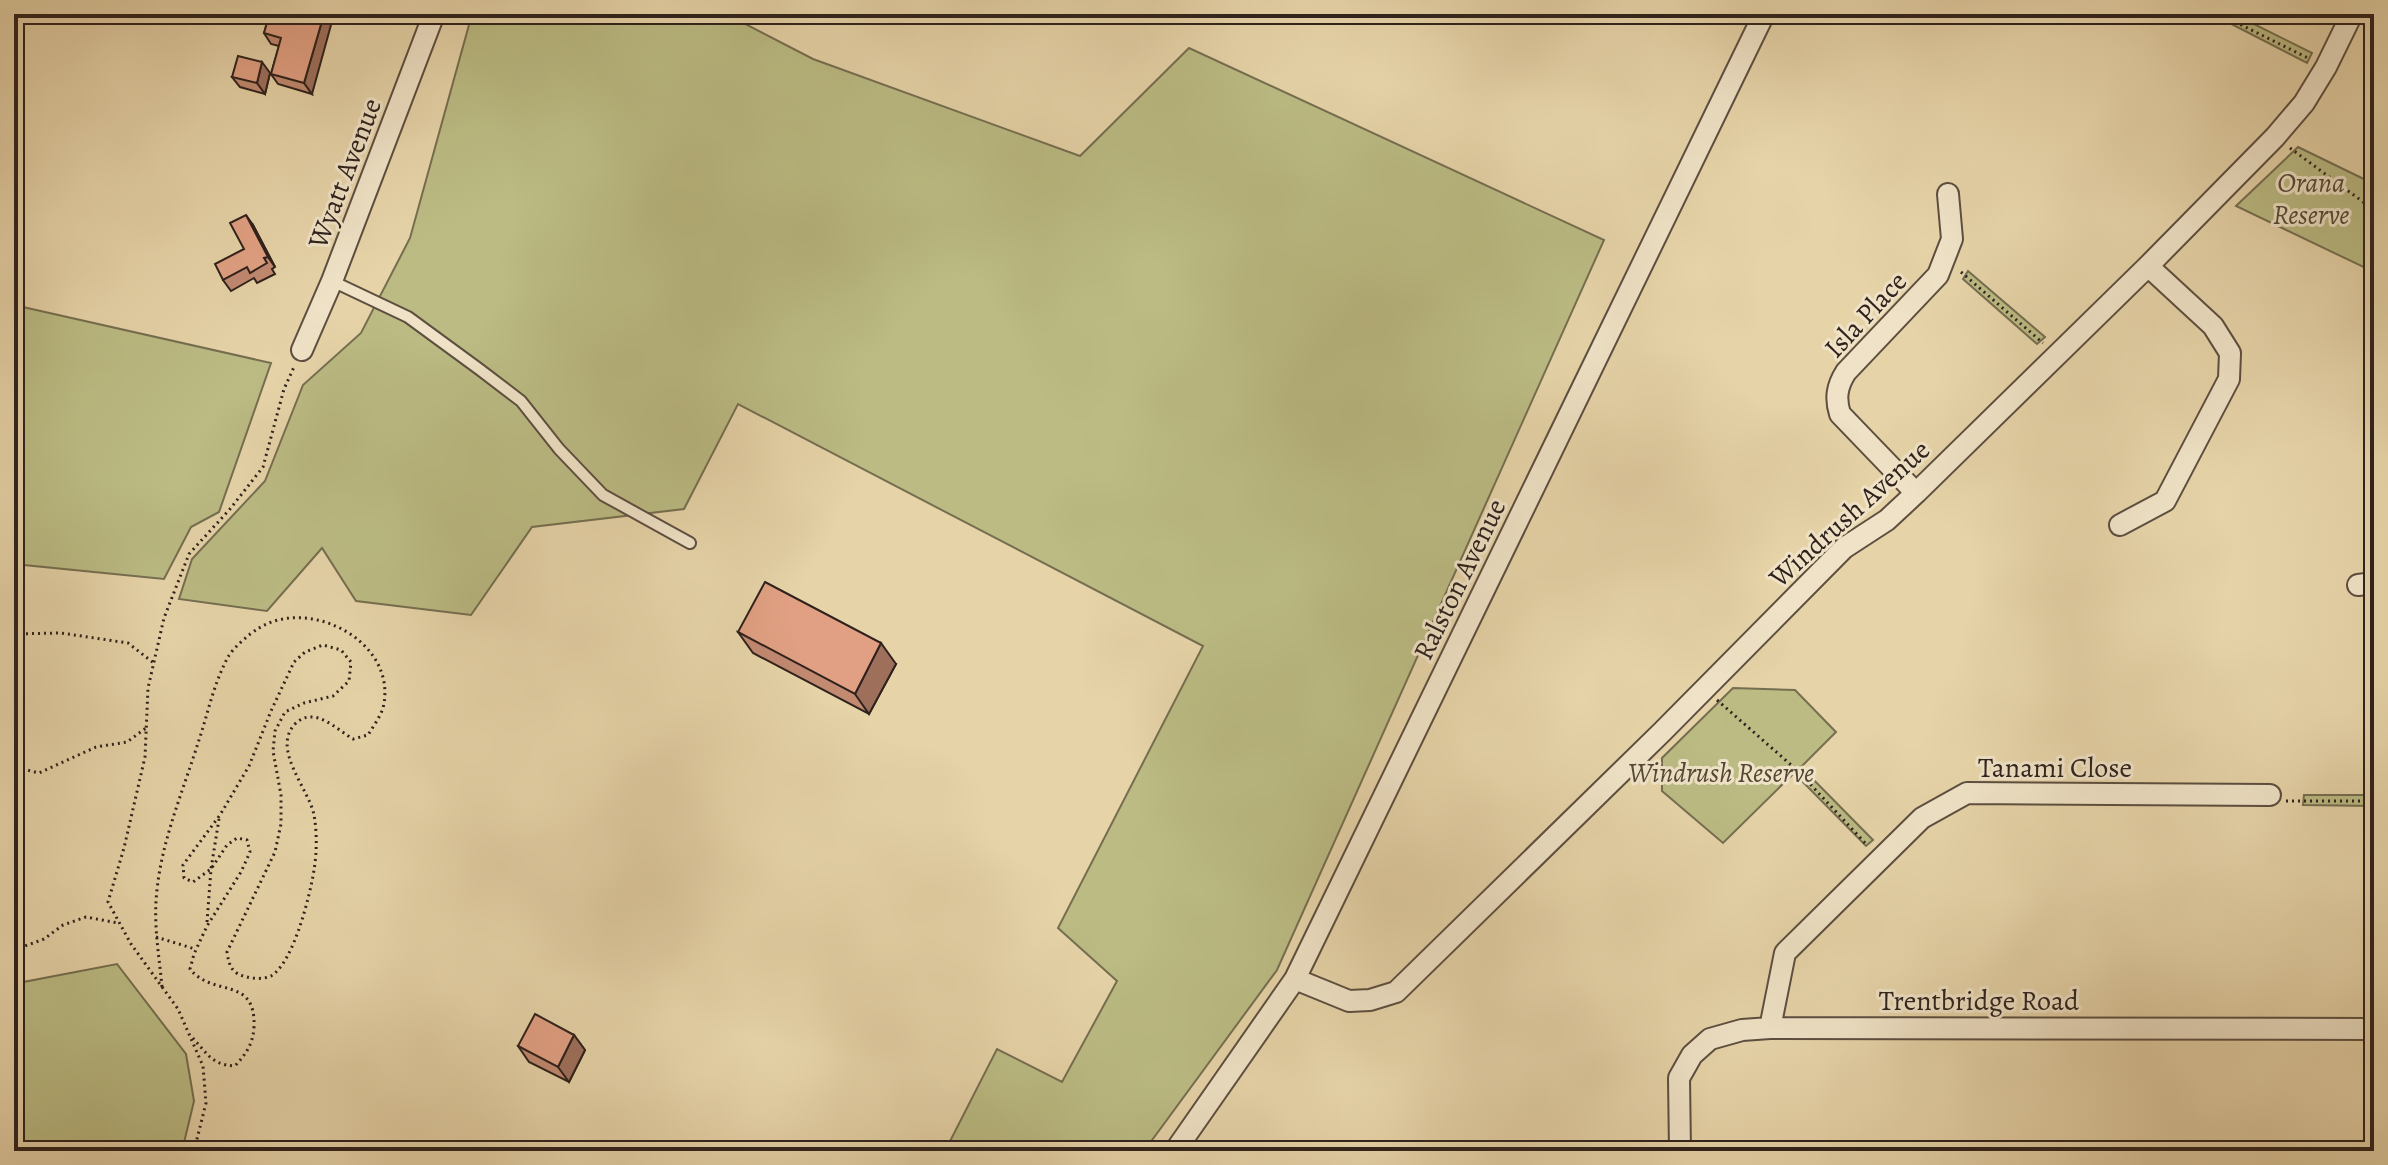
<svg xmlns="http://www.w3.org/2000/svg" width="2388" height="1165" font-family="Alegreya,serif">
	<rect width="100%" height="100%" fill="#e6d3a8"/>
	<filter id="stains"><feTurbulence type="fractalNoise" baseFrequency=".0025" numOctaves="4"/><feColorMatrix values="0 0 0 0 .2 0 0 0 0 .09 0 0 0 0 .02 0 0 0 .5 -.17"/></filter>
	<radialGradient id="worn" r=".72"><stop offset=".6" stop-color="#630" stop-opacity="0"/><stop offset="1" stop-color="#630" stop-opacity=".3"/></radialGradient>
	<path fill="#bbbb83" stroke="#756e50" stroke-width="2" d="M472,14H726L813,59L1080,156L1189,48L1604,240L1277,970L1144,1151H945L997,1049L1062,1082L1117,981L1058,928L1203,646L738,404L684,509L532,527L471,615L356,601L322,548L267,611L179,599L192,559L265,481L303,385L361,333L410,238Z
		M2212,14H2234L2312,53L2307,63Z
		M2298,147L2374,184V272L2236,206Z
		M1968,271L2045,337L2037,344L1963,279Z
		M14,305L271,363L219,512L191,527L164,579L14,564Z
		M1733,688L1795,690L1836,732L1801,767L1873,840L1866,846L1794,773L1723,843L1662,791V758Z
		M2304,795H2374V806L2303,805Z
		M14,954L23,982L117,964L186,1054L194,1101L182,1151H14Z"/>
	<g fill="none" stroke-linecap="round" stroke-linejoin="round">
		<defs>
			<path id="lane" d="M332,281L408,317L479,369L521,401L559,449L603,495L690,543"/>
			<path id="street" d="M302,350L332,281L434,14
				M1916,493L1840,414C1835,398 1837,386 1846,372L1938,275L1952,239L1948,194
				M2120,525L2165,501L2229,379L2230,353L2213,326L2148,266
				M2358,585L2374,583
				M1295,979L1349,1001L1370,1000L1396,992L1662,732L1844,548L1887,520L1916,493L2148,266L2275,137L2304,103L2326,67L2352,14
				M1770,1028L1785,953L1922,818L1967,793L2270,795
				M1175,1151L1295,979L1764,14
				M1680,1151L1679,1078L1692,1055L1710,1039L1742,1030L1770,1028L2374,1029"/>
		</defs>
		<use href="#lane" stroke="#5d4e40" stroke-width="14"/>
		<use href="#street" stroke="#5d4e40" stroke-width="24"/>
		<path stroke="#2f221d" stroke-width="3" stroke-dasharray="2 4" stroke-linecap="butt" d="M2219,14L2308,58
			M2290,148L2374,210
			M1961,272L2043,343
			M14,634L61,633L128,643L155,664
			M1717,700L1798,771L1867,845
			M14,761L19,768L39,773L96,747L127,742L146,728
			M2286,801H2374
			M207,922L211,869L219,819
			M156,937L195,949
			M14,950L44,939L63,925L86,917L118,923
			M162,987C159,954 153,923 157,890C162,840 183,791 198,743C208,714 213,685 228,657C234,647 249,634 259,628C311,596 399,643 383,708C380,717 373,727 368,735L353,739C336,729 314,705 295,724C271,749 309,789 314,815C317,832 317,852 314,870C310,895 294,962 271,976C264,979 254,979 247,977C232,974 229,966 227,952L275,852L281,824V795L273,751L275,731L285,712L304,703L333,696L349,681L351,662L341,650L323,645L305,652L294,662L271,711L249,766L220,815L183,865L184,878L193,882L211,869L227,845L237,838L247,840L250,852L241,872L207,926L194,954L190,969C213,998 256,975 254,1027C253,1044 246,1054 235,1066C210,1065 206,1051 189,1034
			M194,1151L206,1103L203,1066L178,1009L131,944L108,902L124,848L145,757L148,688L164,618L189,554L230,509L263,467L284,389L294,367"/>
		<use href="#lane" stroke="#efe2c6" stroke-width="10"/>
		<use href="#street" stroke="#efe2c6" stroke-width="20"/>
	</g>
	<path fill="#c28a71" stroke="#2f221d" stroke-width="2" d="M269,16L312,94L278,84L271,74L279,46L271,44L264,33Z
		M270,73L265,94L240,87L232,77Z
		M253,225L275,267L272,269L275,274L257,283L254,278L231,291L223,280L244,249Z
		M738,632L896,664L869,714L753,653Z
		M574,1035L585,1050L569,1082L529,1062L518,1046Z"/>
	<path fill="#9e705c" stroke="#2f221d" stroke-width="2" d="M324,14H334L312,94L304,83Z
		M262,62L270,73L265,94L257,83Z
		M246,215L253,225L275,267L268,257Z
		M881,643L896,664L869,714L855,694Z
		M574,1035L585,1050L569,1082L558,1067Z"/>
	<path fill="#e1a083" stroke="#2f221d" stroke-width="2" d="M288,14H324L304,83L271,74L281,38L264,33L269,16L286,21Z
		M238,56L262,62L257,83L232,77Z
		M246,215L268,257L264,258L267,263L250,273L247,267L223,280L215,264L244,249L230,223Z
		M765,582L881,643L855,694L738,632Z
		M535,1014L574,1035L558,1067L518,1046Z"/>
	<g text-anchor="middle" stroke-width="6" stroke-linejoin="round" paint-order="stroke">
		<g font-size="28" fill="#2f221d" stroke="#efe2c6">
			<text transform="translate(344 173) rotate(-69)" y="10">Wyatt Avenue</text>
			<text transform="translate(1865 314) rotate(-47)" y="10">Isla Place</text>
			<text transform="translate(1849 513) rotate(-42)" y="10">Windrush Avenue</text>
			<text transform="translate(1459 579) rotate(-64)" y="10">Ralston Avenue</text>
			<text x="2055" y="777">Tanami Close</text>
			<text x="1979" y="1010">Trentbridge Road</text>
		</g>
		<g font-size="28" font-style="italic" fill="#524836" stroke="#efe2c6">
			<text x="2311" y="192">Orana<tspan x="2311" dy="32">Reserve</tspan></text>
			<text x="1721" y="782">Windrush Reserve</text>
		</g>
	</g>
	<rect width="2388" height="1165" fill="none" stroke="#e6d3a8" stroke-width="48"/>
	<rect x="16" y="16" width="2356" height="1133" fill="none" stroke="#2f221d" stroke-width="4"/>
	<rect x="24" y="24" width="2340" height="1117" fill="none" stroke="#2f221d" stroke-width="2"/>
	<rect width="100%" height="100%" filter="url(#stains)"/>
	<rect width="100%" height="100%" fill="url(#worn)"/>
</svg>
